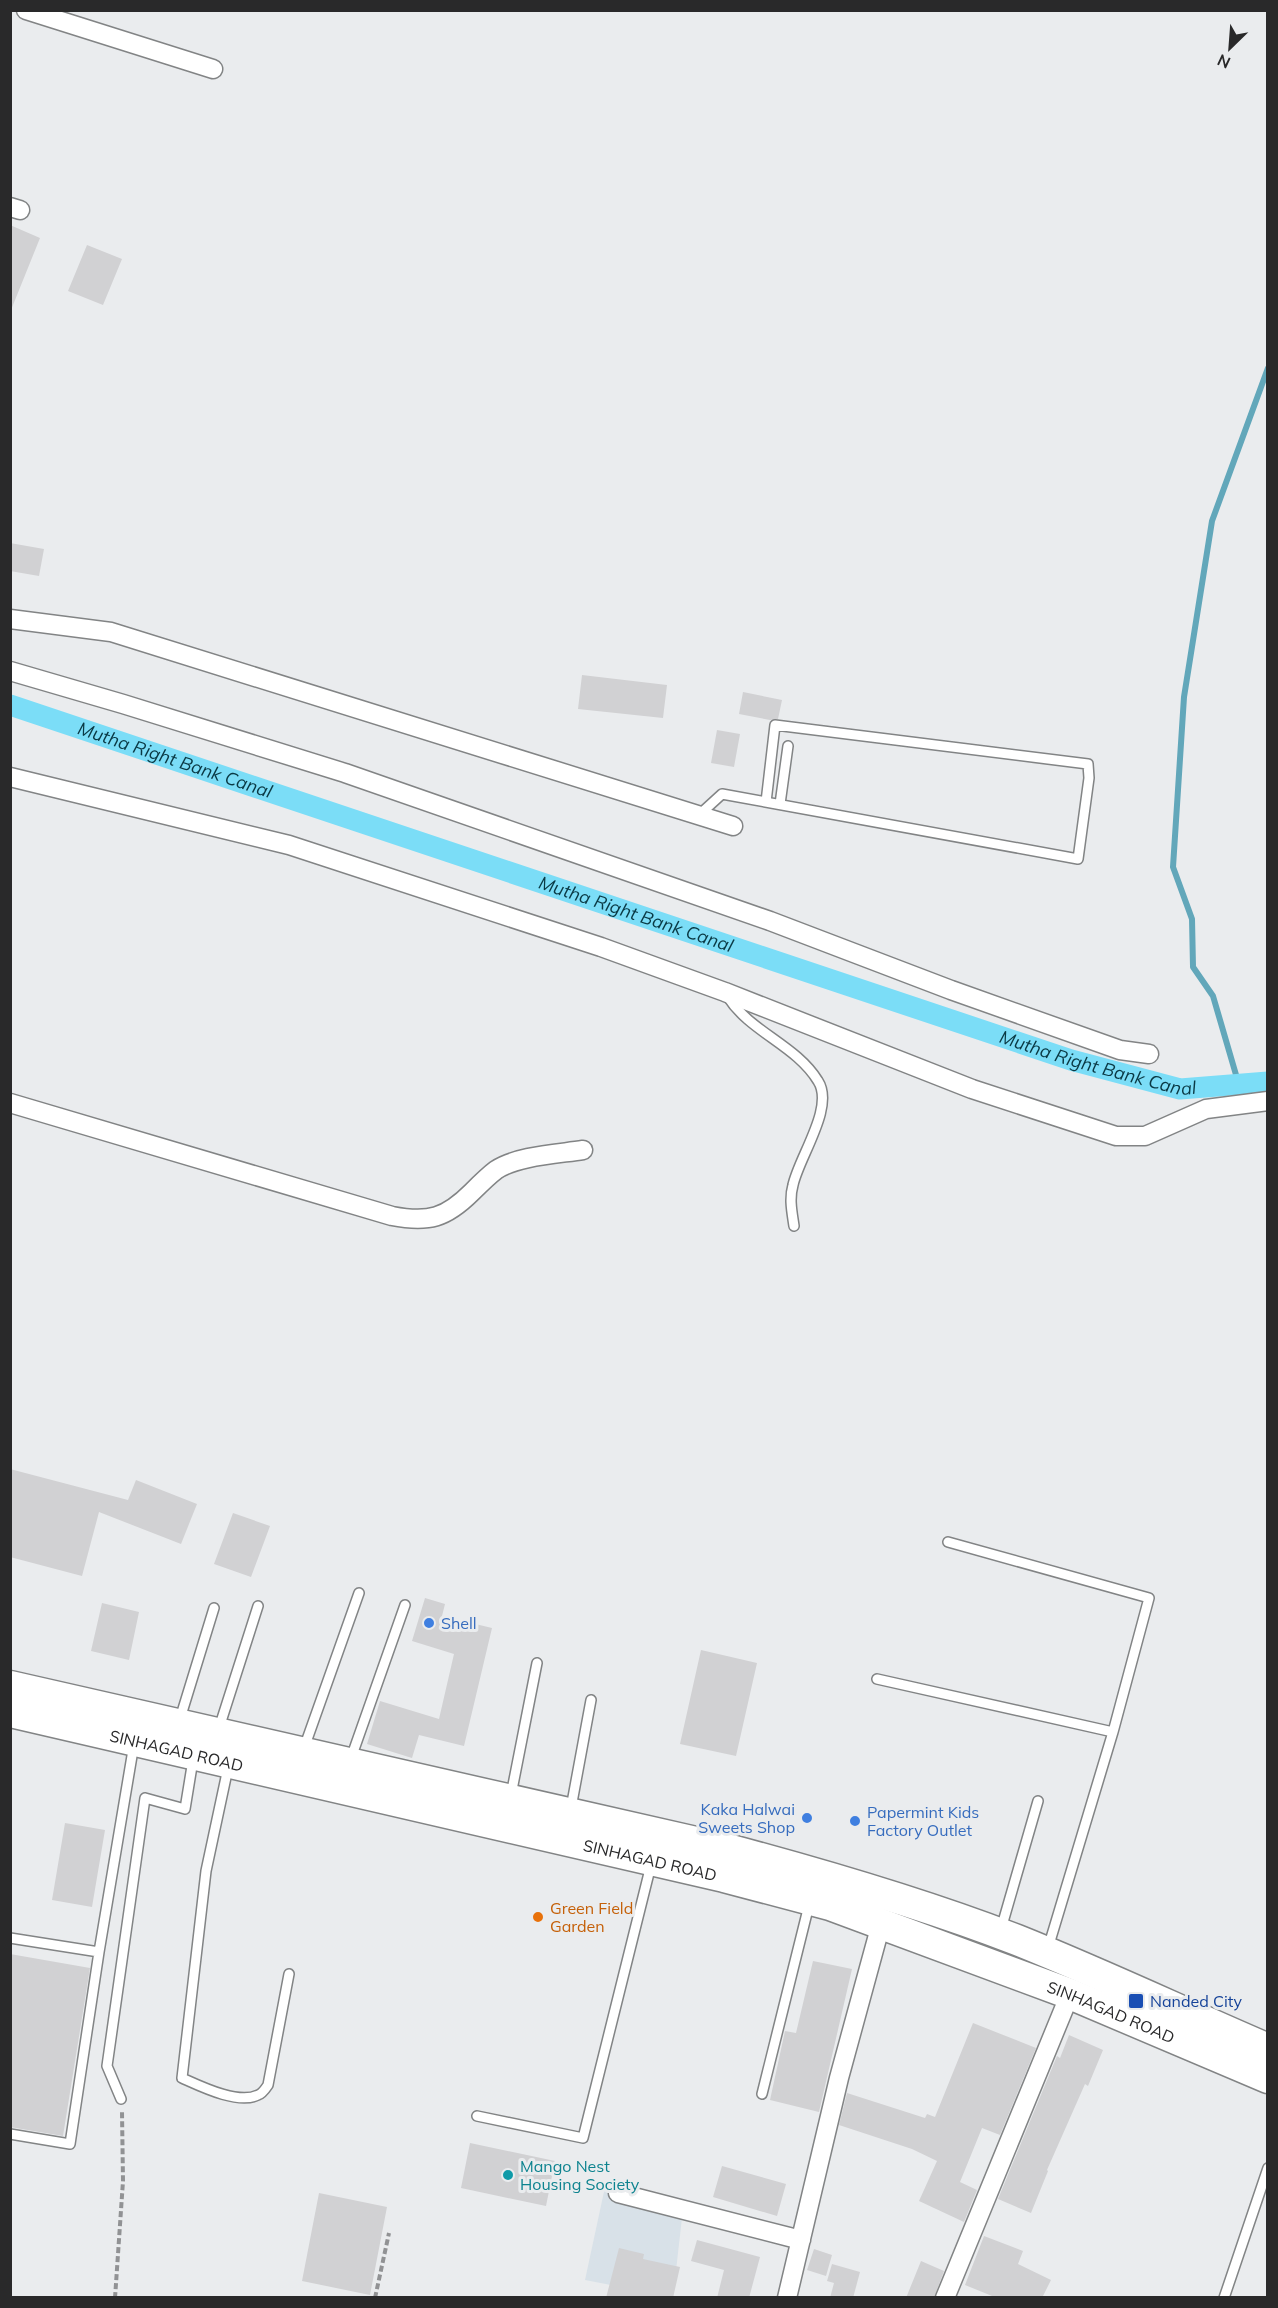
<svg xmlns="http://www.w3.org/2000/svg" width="1278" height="2308" font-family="Mulish,sans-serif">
	<rect width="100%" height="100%" fill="#eaecee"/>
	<path fill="#d8e1e8" d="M605,2187L683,2209L673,2297L585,2280Z"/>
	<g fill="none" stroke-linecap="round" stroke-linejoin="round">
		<path stroke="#62a7ba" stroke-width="6" d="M1239,1085L1213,996L1193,967L1192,919L1173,867L1184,697L1212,521L1268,368"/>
		<path stroke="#7bddf7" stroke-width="21" id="s1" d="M10,705L1071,1060L1180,1089L1268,1082"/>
	</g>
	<path fill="#d1d1d3" d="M10,225L40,238L11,310L10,309Z
		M87,245L122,259L103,305L68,291Z
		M10,543L44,549L39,576L10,571Z
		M582,675L667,685L663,718L578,709Z
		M743,692L782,700L778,719L770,720L739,714Z
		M717,730L740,734L734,767L711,763Z
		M10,1469L128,1500L136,1480L197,1504L181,1544L99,1512L82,1576L10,1557Z
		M233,1513L270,1526L251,1577L214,1564Z
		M425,1598L445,1604L442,1616L492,1628L464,1746L419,1735L412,1758L367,1744L380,1701L439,1719L454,1654L412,1641Z
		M102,1603L139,1612L129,1660L91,1651Z
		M701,1650L757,1663L736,1756L680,1744Z
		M65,1823L105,1830L92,1907L52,1900Z
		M10,1954L90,1968L63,2136L10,2127Z
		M813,1961L852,1969L819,2112L770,2100L785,2031L796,2033Z
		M973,2023L1036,2048L1000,2135L982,2128L960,2182L977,2190L964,2222L919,2201L937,2161L912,2149L839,2125L847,2093L925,2118L927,2114L935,2117Z
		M1069,2035L1103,2050L1088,2086L1085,2084L1047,2170L1048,2171L1031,2213L998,2199L1057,2056L1060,2058Z
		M470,2143L555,2161L546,2206L461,2188Z
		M722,2166L786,2184L777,2216L713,2197Z
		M319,2193L387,2207L370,2295L302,2281Z
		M984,2236L1023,2251L1018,2264L1051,2280L1042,2298H997L965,2285Z
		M697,2240L760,2257L749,2298H717L724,2270L691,2261Z
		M619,2248L644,2254L643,2259L680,2267L673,2298H606Z
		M814,2249L832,2255L826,2276L807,2270Z
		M921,2261L944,2271L934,2298H906Z
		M832,2264L860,2272L853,2298H830L834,2283L827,2281Z"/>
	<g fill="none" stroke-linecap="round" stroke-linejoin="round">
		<defs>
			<path id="lane" d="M780,804L788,746
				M699,815L722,794L1078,859L1089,778L1088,764L775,725L766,802
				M728,997C750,1032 796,1045 818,1081C835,1107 799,1157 793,1185C789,1199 792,1212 794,1226
				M948,1542L1149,1598L1113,1732
				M877,1679L1113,1732L1048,1948
				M179,1722L214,1608
				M219,1728L258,1606
				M304,1748L359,1593
				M351,1758L405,1605
				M228,1768L206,1871L182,2078C200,2086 238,2105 258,2095C262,2094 266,2088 268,2085L289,1974
				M511,1795L537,1663
				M571,1808L591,1700
				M1001,1929L1038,1801
				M10,1938L99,1952
				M762,2094L809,1905
				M121,2099L107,2066L145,1798L185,1809L193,1760
				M477,2116L583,2138L651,1865
				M10,2134L70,2144L99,1952L134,1744
				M1224,2298L1268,2168"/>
			<path id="street" d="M26,10L213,69
				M10,207L20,210
				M10,619L111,632L733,826
				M10,671L123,704L345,773L770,921L951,990L1120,1050L1149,1054
				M10,777L289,845L601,947L725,992L972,1089L1116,1136H1145L1206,1109L1268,1101
				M10,1103L392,1216C429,1223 446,1218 472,1192C479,1185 488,1176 496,1170C517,1156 557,1154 583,1150
				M618,2193L801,2240
				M787,2298L839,2078L881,1924
				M945,2298L1070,1994"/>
			<g id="primary">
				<path d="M10,1686L731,1850C828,1876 924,1904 1017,1940C1102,1974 1184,2013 1268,2049"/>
				<path id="s2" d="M10,1712L724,1877L830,1905L1070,1994L1268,2078"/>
			</g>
		</defs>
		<use href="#lane" stroke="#828485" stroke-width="12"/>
		<use href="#street" stroke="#828485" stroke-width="21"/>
		<use href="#primary" stroke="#828485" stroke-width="33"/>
		<path stroke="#919294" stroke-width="4" stroke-dasharray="6 3" stroke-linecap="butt" d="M115,2298L123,2181L122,2112
			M375,2298L389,2233"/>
		<use href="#lane" stroke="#fff" stroke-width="9"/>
		<use href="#street" stroke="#fff" stroke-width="18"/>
		<use href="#primary" stroke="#fff" stroke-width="30"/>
	</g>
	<g fill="#3f7fe0" stroke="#eaecee" stroke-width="2">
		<circle cx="429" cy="1623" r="6"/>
		<circle cx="807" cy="1818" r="6"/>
		<circle cx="855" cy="1821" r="6"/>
	</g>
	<circle fill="#e8710a" stroke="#eaecee" stroke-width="2" cx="538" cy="1917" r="6"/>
	<rect fill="#1a4fb4" stroke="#eaecee" stroke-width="2" x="1128" y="1993" width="16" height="16" rx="3"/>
	<circle fill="#0f9aa8" stroke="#eaecee" stroke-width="2" cx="508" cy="2175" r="6"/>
	<g text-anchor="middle" stroke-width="6" stroke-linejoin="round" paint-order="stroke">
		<g font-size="16" fill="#366cbe" stroke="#eaecee" text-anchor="start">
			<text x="441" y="1629">Shell</text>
			<text x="795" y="1815" text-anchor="end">Kaka Halwai<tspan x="795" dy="18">Sweets Shop</tspan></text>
			<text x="867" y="1818">Papermint Kids<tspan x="867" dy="18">Factory Outlet</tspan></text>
		</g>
		<g font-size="16" fill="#29292a" stroke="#eaecee">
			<text dy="6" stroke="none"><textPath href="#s2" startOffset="171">SINHAGAD ROAD</textPath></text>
			<text dy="6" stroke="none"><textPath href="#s2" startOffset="657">SINHAGAD ROAD</textPath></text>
			<text dy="6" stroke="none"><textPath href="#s2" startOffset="1143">SINHAGAD ROAD</textPath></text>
		</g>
		<g font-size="16" fill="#c56008" stroke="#eaecee" text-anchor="start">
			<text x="550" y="1914">Green Field<tspan x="550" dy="18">Garden</tspan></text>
		</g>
		<g font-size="16" fill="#164399" stroke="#eaecee" text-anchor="start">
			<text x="1150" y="2007">Nanded City</text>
		</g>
		<g font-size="16" fill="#0d838f" stroke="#eaecee" text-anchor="start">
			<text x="520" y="2172">Mango Nest<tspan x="520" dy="18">Housing Society</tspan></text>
		</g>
		<g font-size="18" font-style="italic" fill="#0a3944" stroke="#eaecee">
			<text dy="6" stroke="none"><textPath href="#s1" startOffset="174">Mutha Right Bank Canal</textPath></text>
			<text dy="6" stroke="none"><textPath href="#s1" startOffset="660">Mutha Right Bank Canal</textPath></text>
			<text dy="6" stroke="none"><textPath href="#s1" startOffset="1146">Mutha Right Bank Canal</textPath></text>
		</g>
	</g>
	<rect width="1278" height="2308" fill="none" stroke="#29292a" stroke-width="24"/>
	<g transform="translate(1230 48) rotate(205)" stroke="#eaecee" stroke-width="4.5" paint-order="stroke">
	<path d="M0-4.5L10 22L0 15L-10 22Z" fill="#29292a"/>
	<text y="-9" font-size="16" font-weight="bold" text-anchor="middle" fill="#29292a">N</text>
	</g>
</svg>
